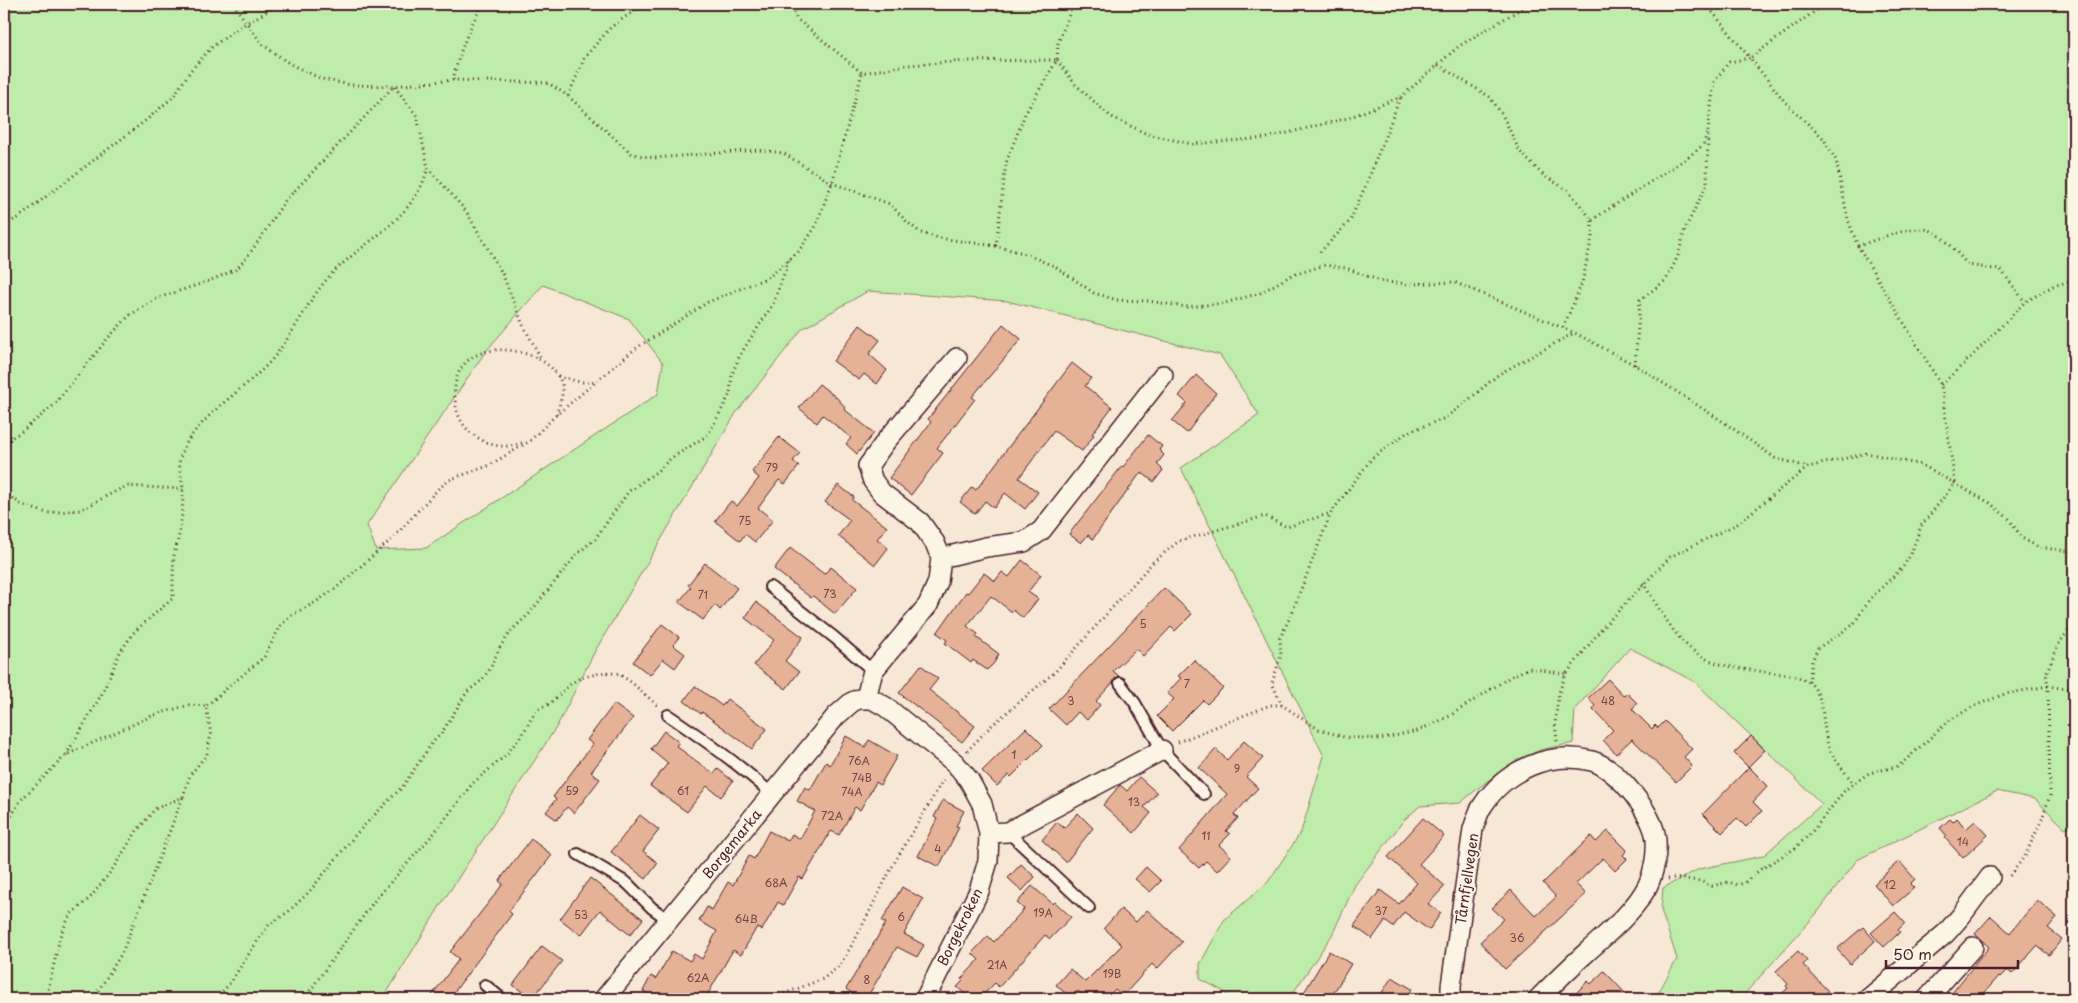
<svg xmlns="http://www.w3.org/2000/svg" width="2078" height="1003" font-family="'Playpen Sans',sans-serif">
	<rect width="100%" height="100%" fill="#f7e8d6"/>
	<filter id="ink" filterUnits="userSpaceOnUse"><feTurbulence type="fractalNoise" baseFrequency=".02" numOctaves="2"/><feDisplacementMap in="SourceGraphic" scale="10" xChannelSelector="R" yChannelSelector="G"/><feConvolveMatrix kernelMatrix="1 2 1 2 8 2 1 2 1" color-interpolation-filters="sRGB"/></filter>
	<g filter="url(#ink)">
		<path fill="#beecaa" stroke="#84866a" fill-rule="evenodd" d="M4,4H2074V824L2065,828L2035,799L1997,791L1857,860L1817,913L1740,999H1655L1677,959L1661,910L1663,888L1699,869L1763,856L1822,804L1695,682L1630,648L1575,709L1573,743L1540,750L1515,763L1486,782L1460,803L1420,806L1403,821L1355,885L1332,935L1289,999H1231L1223,991L1200,979V964L1224,920L1268,882L1301,832L1324,756L1181,468L1259,415L1220,355L1007,301L868,291L802,329L736,413L595,651L557,726L440,906L383,999H4ZM543,285L629,319L663,363L658,394L426,548L376,550L367,525L486,351Z"/>
		<path fill="#e5b298" stroke="#4a1f2b" d="M1003,324L1021,339L972,397L975,399L937,448L943,453L911,495L889,478L931,422L928,419Z
			M860,325L880,340L869,354L887,370L877,384L864,374L859,380L833,361Z
			M1072,363L1091,378L1085,386L1112,407L1092,434L1094,435L1082,451L1054,431L1019,478L1038,492L1025,509L1005,493L994,508L985,501L975,514L960,502L972,487L976,490Z
			M1196,375L1216,393L1187,433L1172,421L1187,403L1179,396Z
			M819,384L837,398L845,407L844,409L874,433L857,454L846,444L851,438L823,415L817,423L799,408Z
			M1148,435L1162,446L1159,450L1164,455L1157,464L1163,470L1154,482L1141,472L1093,539L1088,535L1081,543L1069,534L1122,466L1123,467Z
			M779,437L800,453L793,461L799,466L785,484L779,480L758,508L773,520L755,542L745,534L740,541L715,521L731,501L737,506L759,478L752,472Z
			M838,485L854,497L852,500L887,527L877,539L888,548L875,565L838,536L850,520L825,502Z
			M790,548L824,574L831,567L857,588L835,614L813,596L811,598L774,569Z
			M1022,560L1041,575L1028,592L1038,599L1023,618L1013,610L1012,612L991,596L967,626L978,634L976,637L999,654L994,663L987,670L973,660L971,663L945,643L947,640L937,633L966,592L968,593L984,573L995,581L1002,572L1009,577Z
			M705,563L737,588L720,610L715,605L703,620L679,602L691,587L688,585Z
			M1164,588L1192,614L1175,631L1171,627L1143,656L1136,649L1113,671L1119,676L1096,701L1100,705L1087,720L1078,712L1066,725L1049,709Z
			M756,602L803,637L785,661L799,672L786,689L754,665L774,640L745,618Z
			M662,624L679,637L673,645L685,654L675,668L663,659L650,675L633,662Z
			M1194,660L1223,688L1207,704L1203,700L1172,731L1157,716L1174,699L1167,693L1181,678L1178,676Z
			M921,665L938,679L929,690L975,726L962,742L899,693Z
			M1608,679L1624,696L1627,693L1637,703L1632,709L1652,729L1655,725L1658,728L1665,721L1692,749L1684,757L1692,766L1676,782L1632,739L1616,754L1603,740L1613,730L1593,709L1595,706L1588,698Z
			M695,686L722,706L727,699L767,729L752,749L702,712L701,714L684,701Z
			M614,704L633,718L591,772L600,779L574,813L567,807L557,820L546,812L556,799L553,797L593,744L587,740Z
			M1026,728L1043,745L1011,777L1009,775L997,786L982,771Z
			M664,731L679,742L676,746L714,774L718,769L733,781L721,797L707,786L687,812L650,786L668,763L651,749Z
			M846,736L865,747L869,740L897,756L880,785L876,782L860,810L855,807L839,835L831,831L803,879L799,877L783,905L778,902L762,930L757,927L741,955L733,950L705,999H669L662,995L660,998L657,997L656,998L643,991L651,976L656,979L672,951L690,961L694,954L702,959L717,931L699,921L707,907L712,910L728,882L733,885L749,856L754,859L769,831L788,841L792,834L800,839L815,811L797,801L805,787L810,790L826,762L830,765Z
			M1751,736L1765,750L1748,767L1734,753Z
			M1244,741L1263,758L1246,777L1258,788L1234,815L1238,818L1226,831L1230,834L1219,845L1231,856L1217,871L1206,861L1199,868L1179,850L1227,794L1199,768L1216,749L1227,760Z
			M1749,767L1768,786L1753,802L1762,811L1746,827L1737,818L1722,833L1703,814Z
			M1139,777L1157,793L1144,807L1151,813L1134,833L1103,805L1120,785L1127,791Z
			M943,800L964,811L956,826L959,827L939,867L918,856L937,819L934,817Z
			M1078,813L1093,828L1066,862L1042,840L1057,822L1064,828Z
			M640,815L659,830L643,851L658,863L646,879L611,852Z
			M1423,818L1444,836L1419,864L1445,886L1428,904L1441,913L1429,930L1404,912L1393,927L1385,921L1372,939L1354,926L1380,890L1399,904L1417,883L1388,857Z
			M1957,818L1966,829L1975,821L1988,835L1963,858L1945,838L1947,836L1940,828L1950,819L1953,822Z
			M1608,831L1627,850L1623,855L1627,859L1615,871L1603,858L1576,884L1586,894L1505,969L1480,942L1504,919L1492,908L1511,890L1536,916L1556,897L1543,883L1591,836L1596,842Z
			M531,839L552,855L509,911L512,914L449,999H429L459,959L450,952L503,884L499,881Z
			M1899,861L1915,879L1910,884L1914,888L1893,906L1874,884Z
			M1021,864L1035,877L1022,891L1008,878Z
			M1146,867L1161,881L1150,892L1135,879Z
			M590,878L643,919L630,935L600,910L581,935L560,919Z
			M1032,886L1053,904L1055,902L1071,917L1050,939L1045,935L999,987L995,983L979,999H971L957,987L963,981L961,979L979,960L972,953L988,936L994,942L1024,909L1017,903Z
			M902,887L923,899L904,934L924,945L917,957L897,947L866,999H850L853,994L846,989L886,923L882,921Z
			M2037,900L2057,917L2048,928L2062,939L2049,955L2037,946L2012,974L2007,970L2000,977L1999,976L1979,999H1947L1989,947L1975,934L1991,916L2010,933Z
			M1121,909L1136,922L1147,910L1182,942L1157,969L1152,964L1123,996L1115,989L1106,999H1087L1078,991L1071,998L1056,985L1070,969L1085,982L1122,945L1104,928Z
			M1895,912L1905,923L1898,930L1900,932L1884,947L1871,933Z
			M1863,927L1875,941L1850,964L1837,949Z
			M542,946L562,961L532,999L513,985Z
			M1329,951L1351,964L1330,999H1300Z
			M1798,951L1807,961L1803,965L1828,991L1818,999H1776L1788,988L1786,986L1788,984L1776,971Z
			M1604,971L1631,999H1570L1588,981L1591,984Z
			M1392,977L1412,989L1406,999H1390L1381,994Z"/>
		<g fill="none" stroke-linecap="round" stroke-linejoin="round">
			<defs>
				<path id="service" d="M770,587L835,638L873,671
					M1120,683L1135,703L1162,750L1204,794
					M668,715C705,740 739,764 772,794
					M1008,832L1089,908
					M578,854L627,883L652,908L670,921
					M485,985L502,999"/>
				<path id="minor" d="M941,558L986,547L1024,542L1041,531L1163,375
					M866,698L873,671L928,605L938,582L941,558L935,543L920,522L882,493L873,481L868,466L886,441L957,358
					M989,833L1008,832L1162,750
					M604,999L836,716L852,702L859,699H872L886,707L955,763L969,780L982,804L989,833L988,861L979,891L925,999
					M1451,999V986L1473,829C1476,821 1478,812 1483,805C1506,770 1550,750 1592,761C1617,768 1654,814 1656,840C1657,854 1654,872 1648,885C1635,911 1609,932 1587,952C1570,967 1554,983 1538,999
					M1868,999L1946,933L1961,916L1990,877
					M1927,999L1973,947"/>
			</defs>
			<use href="#service" stroke="#4a1f2b" stroke-width="14"/>
			<use href="#minor" stroke="#4a1f2b" stroke-width="22"/>
			<path stroke="#4a1f2b" stroke-width="3" stroke-dasharray="1 4" stroke-linecap="butt" d="M233,4L262,44L290,64L322,79L351,85L394,86L453,80L548,83L568,96L632,154L654,158L759,150L783,153L832,183L890,204L907,222L921,233L939,238L996,246L1023,253L1056,267L1094,293L1117,300L1148,301L1186,307L1225,303L1260,293L1290,276L1325,265L1346,268L1383,282L1412,284L1454,282L1575,333L1635,365L1722,421L1775,458L1808,467
				M788,4L797,19L862,73L908,65L967,61L1057,60
				M1057,60L1075,84L1110,116L1147,134L1192,144L1267,138L1348,118L1401,97L1459,46L1529,4
				M1438,65L1490,97L1503,116L1520,152L1543,175L1569,191L1592,220V237L1582,283L1563,328
				M453,80C459,52 469,28 483,4
				M568,96L585,57L611,27L644,4
				M1592,220L1687,158L1703,145L1707,134
				M4,225L18,218L145,121L173,97L191,70L213,46L246,23L281,4
				M996,246L1006,163L1025,114L1057,60L1058,43L1073,4
				M1858,246C1876,240 1917,222 1934,232C1948,240 1957,253 1968,265L2001,270L2025,302
				M1320,252L1350,221L1368,180L1400,98
				M1635,365L1640,300L1666,280L1678,256L1685,229L1707,184L1708,131L1714,82L1729,62L1750,58L1706,4
				M558,376L580,382H596
				M1941,385L1974,354L2025,302L2053,286L2074,280
				M4,442L21,432L54,405L108,338L130,315L158,298L209,281L237,269L253,249L285,201L394,86L417,116L428,168L466,211L502,273L523,325L542,360
				M522,443C502,450 486,445 470,432C460,423 456,411 455,398C449,328 552,344 562,385C564,395 559,405 556,415
				M4,492L22,505L47,513L80,510L126,486L183,489
				M1643,583C1659,607 1674,639 1699,655C1719,667 1744,669 1766,672C1779,674 1799,674 1810,683C1828,700 1820,731 1831,752C1837,763 1846,773 1853,783
				M2074,623L2058,645L2046,674L2048,686L2074,690
				M1809,682L1812,661L1818,648L1853,625L1869,600L1903,567L1911,554L1921,526L1955,483L1941,385L1858,246L1848,220L1836,160L1823,138L1785,102L1750,58L1825,4
				M1282,705L1272,683L1281,655L1280,638L1291,615L1331,513L1372,458L1408,432L1443,419L1460,407L1499,374L1574,333
				M1557,741L1555,723L1559,692L1566,674L1603,627L1670,557L1737,524L1808,467L1867,453L1922,465L1990,503L2009,519L2022,538L2038,547L2074,552
				M1178,742L1270,705H1282L1318,729L1344,737L1380,739L1417,731L1448,717L1510,677L1529,668L1566,674
				M967,751L991,726L1055,672L1152,563L1179,541L1265,516L1287,527L1331,513
				M66,755L103,692L120,652L135,631L173,598C173,584 173,570 174,556C175,549 178,541 179,534C182,520 183,503 183,488C182,478 177,464 181,455C191,423 240,392 264,368C295,338 308,293 341,265C375,235 415,215 428,168
				M4,829L20,801L66,755L154,715L189,705L206,706
				M1668,879L1674,878L1700,881L1712,886L1729,882L1737,885L1744,883L1761,869L1794,849L1811,833L1846,789L1869,773L1899,766L1950,720L1974,706L2005,694L2048,686L2050,795L2042,819L2025,856L2008,878
				M46,999L61,933L71,914L90,898L112,870L136,832L155,809L183,797L190,775L207,754L211,734L206,706L264,657L281,625L292,615L316,602L335,589L393,538L439,488L451,479L488,466L530,441L555,416L635,349L708,302L769,277L798,252L815,228L832,183L862,73
				M93,999L122,953L183,797
				M216,999L230,983L260,937L269,925L288,912L309,892L357,833L403,786L432,743L441,734L467,692L481,681L490,669L500,647L512,630L529,614L577,554L595,539L629,491L659,470L670,459L708,435L730,394L732,374L740,355L773,304L789,260
				M304,999L375,900L435,832L473,783L506,755L524,732L536,710L551,703L569,685L580,678L605,672L619,674L631,682L659,707
				M770,999L823,979L840,965L855,940L893,865L945,777"/>
			<use href="#service" stroke="#fcf5e5" stroke-width="10"/>
			<use href="#minor" stroke="#fcf5e5" stroke-width="19"/>
		</g>
	</g>
	<g text-anchor="middle" stroke-width="4" stroke-linejoin="round" paint-order="stroke">
		<g font-size="11" fill="#714446">
			<text x="772" y="472">79</text>
			<text x="745" y="525">75</text>
			<text x="830" y="598">73</text>
			<text x="703" y="599">71</text>
			<text x="1143" y="628">5</text>
			<text x="1187" y="688">7</text>
			<text x="1071" y="705">3</text>
			<text x="1608" y="705">48</text>
			<text x="1014" y="759">1</text>
			<text x="859" y="765">76A</text>
			<text x="1237" y="773">9</text>
			<text x="862" y="782">74B</text>
			<text x="572" y="795">59</text>
			<text x="683" y="795">61</text>
			<text x="852" y="796">74A</text>
			<text x="1134" y="806">13</text>
			<text x="832" y="820">72A</text>
			<text x="1206" y="840">11</text>
			<text x="1963" y="846">14</text>
			<text x="938" y="853">4</text>
			<text x="776" y="887">68A</text>
			<text x="1890" y="889">12</text>
			<text x="1381" y="915">37</text>
			<text x="1043" y="917">19A</text>
			<text x="581" y="919">53</text>
			<text x="901" y="921">6</text>
			<text x="746" y="923">64B</text>
			<text x="1517" y="942">36</text>
			<text x="997" y="969">21A</text>
			<text x="1112" y="978">19B</text>
			<text x="698" y="982">62A</text>
			<text x="867" y="984">8</text>
		</g>
		<g font-size="14" fill="#4a1f2b" stroke="#fcf5e5">
			<text transform="translate(732 844) rotate(-51)" y="5">Borgemarka</text>
			<text transform="translate(1467 879) rotate(-82)" y="5">Tårnfjellvegen</text>
			<text transform="translate(960 927) rotate(-64)" y="5">Borgekroken</text>
		</g>
	</g>
	<rect width="2078" height="1003" fill="none" stroke="#fcf5e5" stroke-width="20"/>
	<rect x="10" y="10" width="2058" height="983" fill="none" stroke="#4a1f2b" stroke-width="2" filter="url(#ink)"/>
	<path d="M1886 960v8h132v-8" fill="none" stroke="#4a1f2b" stroke-width="2.5"/>
	<text x="1893" y="960" font-size="15" fill="#4a1f2b" stroke="#fcf5e5" stroke-width="4" paint-order="stroke">50 m</text>
</svg>
